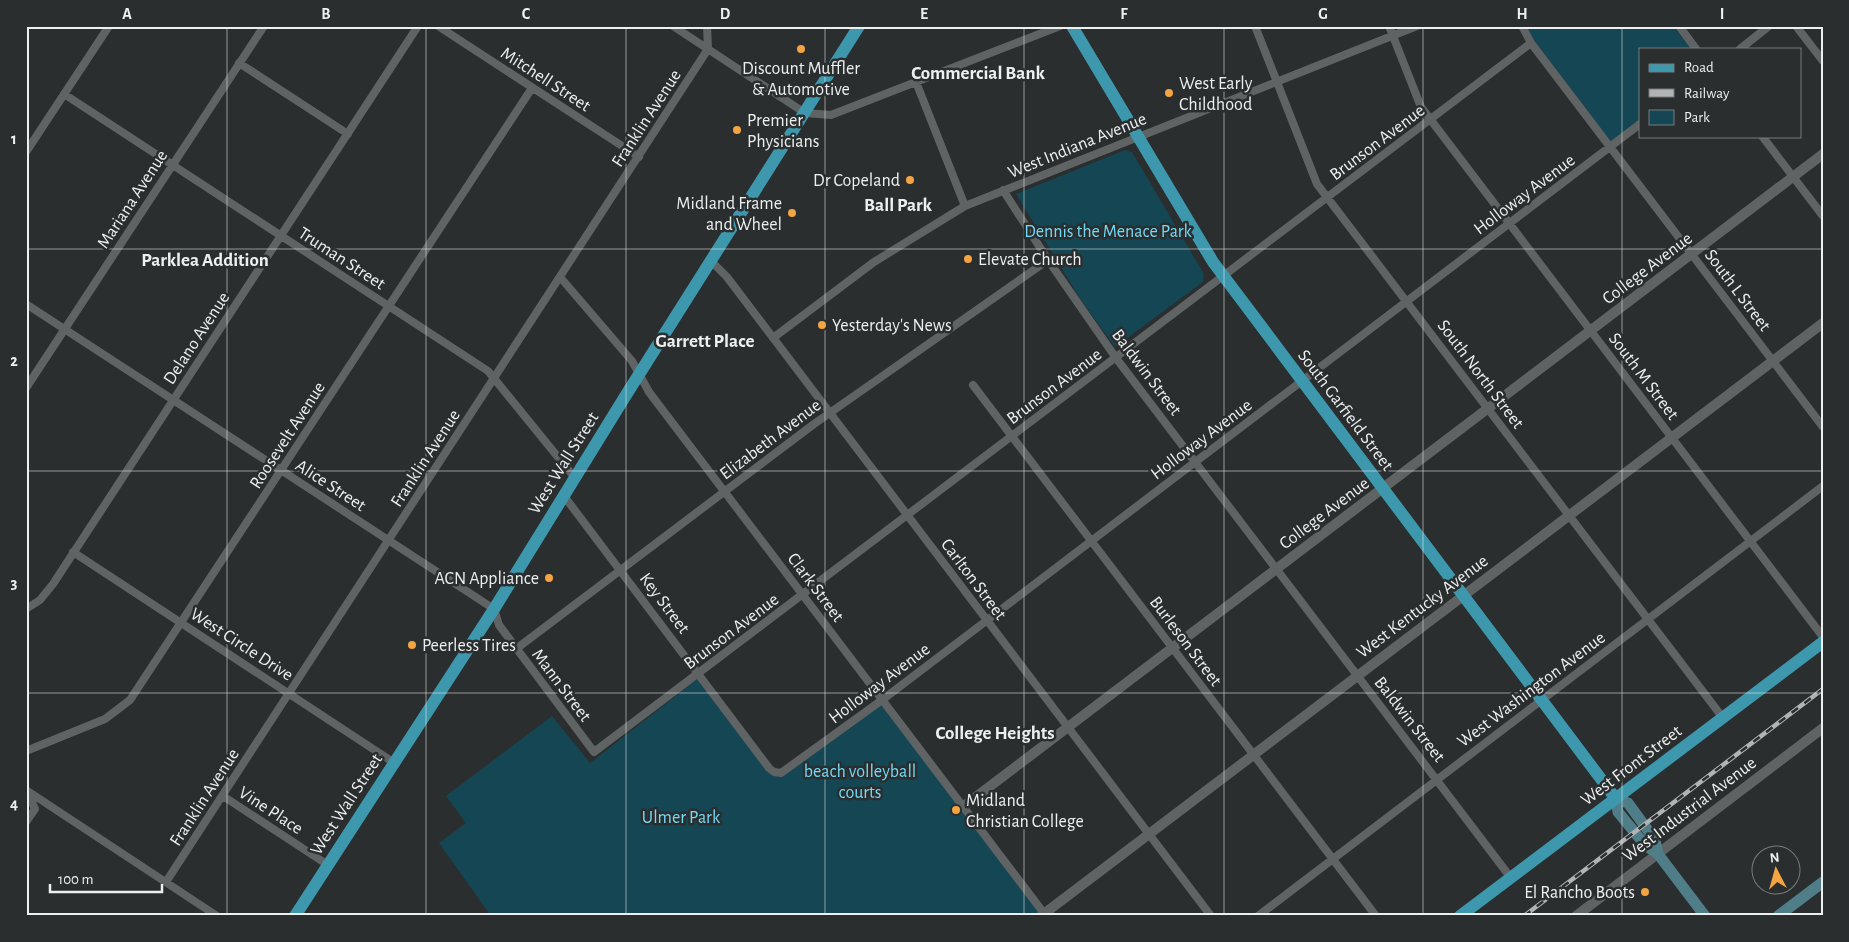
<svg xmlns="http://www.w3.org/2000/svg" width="1849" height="942" font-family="'Alegreya Sans',sans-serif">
	<rect width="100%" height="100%" fill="#2b2e2f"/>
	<path fill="#154653" d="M1526,26H1673L1691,49H1640V120L1611,142L1528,32Z
		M1125,150L1132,152L1204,274L1203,282L1115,347L1081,300L1016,194Z
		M700,677L777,775L882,702L1042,912L1037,916H491L439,843L466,823L446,796L552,716L590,763Z"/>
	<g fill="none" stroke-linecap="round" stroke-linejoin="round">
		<path stroke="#606364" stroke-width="8" d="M438,26L639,157
			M673,26L805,113L831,115L1060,26
			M1255,26L1317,184L1723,718
			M1389,26L1421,107L1823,637
			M1522,26L1531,43L1823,427
			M1679,26L1696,49
			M1796,26L1823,61
			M1740,49L1769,26
			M239,63L348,134
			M916,82L965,206
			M64,94L488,371L575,478
			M1762,136L1823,216
			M26,152L109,26
			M1003,190L1048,260L1116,358L1511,878
			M711,261L727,277L1211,916
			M560,277L632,361L649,392L1046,916
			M26,304L494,609L499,625L594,752L1531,43
			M773,338L874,262L965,206L1417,26
			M973,385L1376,916
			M26,388L264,26
			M564,496L769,768L774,772L781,773L882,700L1640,124
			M73,552L393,762
			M26,609L40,600L53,584L418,26
			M516,649L814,424L1048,260
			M26,751L105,719L130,700L532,88
			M26,790L217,916
			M223,796L328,865
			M26,822L35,809L27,792
			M166,882L708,49L707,26
			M1258,916L1823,486"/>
		<path stroke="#606364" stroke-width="10" d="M964,806L1823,154
			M1041,916L1823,323
			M1576,916L1823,728"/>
		<path stroke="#4f7e88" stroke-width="11" d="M1658,854L1655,840L1628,803L1616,799L1618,812L1646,846L1658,854L1705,916
			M1778,916L1823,882"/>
		<path stroke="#3e98ad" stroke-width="12" d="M1072,26L1213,262L1616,799
			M295,916L494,609L626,395L859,26
			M1460,916L1823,642"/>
		<defs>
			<path id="rail" d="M1524,916L1823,689"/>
		</defs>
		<use href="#rail" stroke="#b1b3b4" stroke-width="4.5"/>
		<use href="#rail" stroke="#2b2e2f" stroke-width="2.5" stroke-dasharray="8" stroke-linecap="butt"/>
	</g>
	<path fill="none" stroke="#edeff0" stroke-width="1" stroke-opacity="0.55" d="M227,26V916M426,26V916M626,26V916M825,26V916M1024,26V916M1224,26V916M1423,26V916M1622,26V916M26,249H1823M26,471H1823M26,693H1823"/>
	<g fill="#f4a443" stroke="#2b2e2f" stroke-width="2">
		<circle cx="801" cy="49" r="5"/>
		<circle cx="1169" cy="93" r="5"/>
		<circle cx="737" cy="130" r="5"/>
		<circle cx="910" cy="180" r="5"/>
		<circle cx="792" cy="213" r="5"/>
		<circle cx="968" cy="259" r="5"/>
		<circle cx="822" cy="325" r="5"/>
		<circle cx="549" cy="578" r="5"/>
		<circle cx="412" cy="645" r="5"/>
		<circle cx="956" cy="810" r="5"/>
		<circle cx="1645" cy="892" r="5"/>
	</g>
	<g text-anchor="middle" stroke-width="5" stroke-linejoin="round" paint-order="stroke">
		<g font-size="18" fill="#edeff0" stroke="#2b2e2f" text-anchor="start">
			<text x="801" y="74" text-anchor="middle">Discount Muffler<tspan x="801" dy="21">&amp; Automotive</tspan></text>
			<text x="1179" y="89">West Early<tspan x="1179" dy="21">Childhood</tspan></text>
			<text x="747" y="126">Premier<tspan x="747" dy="21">Physicians</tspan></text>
			<text x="900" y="186" text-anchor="end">Dr Copeland</text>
			<text x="782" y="209" text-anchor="end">Midland Frame<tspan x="782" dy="21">and Wheel</tspan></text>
			<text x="978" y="265">Elevate Church</text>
			<text x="832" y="331">Yesterday's News</text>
			<text x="539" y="584" text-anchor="end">ACN Appliance</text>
			<text x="422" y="651">Peerless Tires</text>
			<text x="966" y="806">Midland<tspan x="966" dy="21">Christian College</tspan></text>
			<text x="1635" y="898" text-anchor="end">El Rancho Boots</text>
		</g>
		<g font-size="18" fill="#edeff0" stroke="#2b2e2f">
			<text transform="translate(546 79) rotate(33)" y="6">Mitchell Street</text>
			<text transform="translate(646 118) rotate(-57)" y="6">Franklin Avenue</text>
			<text transform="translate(1377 142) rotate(-37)" y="6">Brunson Avenue</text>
			<text transform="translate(1077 145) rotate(-22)" y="6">West Indiana Avenue</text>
			<text transform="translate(1524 194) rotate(-37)" y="6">Holloway Avenue</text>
			<text transform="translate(132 199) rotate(-57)" y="6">Mariana Avenue</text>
			<text transform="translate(342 258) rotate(33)" y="6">Truman Street</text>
			<text transform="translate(1647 268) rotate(-37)" y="6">College Avenue</text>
			<text transform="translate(1738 290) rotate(53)" y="6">South L Street</text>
			<text transform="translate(196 338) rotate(-57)" y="6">Delano Avenue</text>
			<text transform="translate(1147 372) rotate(53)" y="6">Baldwin Street</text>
			<text transform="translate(1481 374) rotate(53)" y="6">South North Street</text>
			<text transform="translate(1644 376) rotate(53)" y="6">South M Street</text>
			<text transform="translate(1054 386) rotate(-37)" y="6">Brunson Avenue</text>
			<text transform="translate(1346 410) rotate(53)" y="6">South Garfield Street</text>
			<text transform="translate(287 435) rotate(-57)" y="6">Roosevelt Avenue</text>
			<text transform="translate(770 439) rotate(-37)" y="6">Elizabeth Avenue</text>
			<text transform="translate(1201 439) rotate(-37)" y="6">Holloway Avenue</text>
			<text transform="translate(425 458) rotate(-57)" y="6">Franklin Avenue</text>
			<text transform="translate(563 463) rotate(-58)" y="6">West Wall Street</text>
			<text transform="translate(331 485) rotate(33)" y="6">Alice Street</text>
			<text transform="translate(1324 513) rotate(-37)" y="6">College Avenue</text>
			<text transform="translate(974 579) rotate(53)" y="6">Carlton Street</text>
			<text transform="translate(816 587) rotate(53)" y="6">Clark Street</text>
			<text transform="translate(665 603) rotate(53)" y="6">Key Street</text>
			<text transform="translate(1422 606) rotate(-37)" y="6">West Kentucky Avenue</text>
			<text transform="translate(731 631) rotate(-37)" y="6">Brunson Avenue</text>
			<text transform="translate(1186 641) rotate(53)" y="6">Burleson Street</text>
			<text transform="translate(242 644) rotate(33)" y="6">West Circle Drive</text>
			<text transform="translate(879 683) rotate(-37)" y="6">Holloway Avenue</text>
			<text transform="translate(562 685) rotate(53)" y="6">Mann Street</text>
			<text transform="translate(1531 689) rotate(-37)" y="6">West Washington Avenue</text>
			<text transform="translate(1410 719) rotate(52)" y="6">Baldwin Street</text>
			<text transform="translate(1631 765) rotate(-37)" y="6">West Front Street</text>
			<text transform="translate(204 797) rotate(-57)" y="6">Franklin Avenue</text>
			<text transform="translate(346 804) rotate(-57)" y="6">West Wall Street</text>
			<text transform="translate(1689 809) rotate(-37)" y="6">West Industrial Avenue</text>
			<text transform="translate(271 810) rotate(33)" y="6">Vine Place</text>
		</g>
		<g font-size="18" fill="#72dbf7" stroke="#2b2e2f">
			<text x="1108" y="237">Dennis the Menace Park</text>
			<text x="860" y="777">beach volleyball<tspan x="860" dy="21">courts</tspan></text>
			<text x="681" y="823">Ulmer Park</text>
		</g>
		<g font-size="19" font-weight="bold" fill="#edeff0" stroke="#2b2e2f">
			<text x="978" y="79">Commercial Bank</text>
			<text x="898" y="211">Ball Park</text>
			<text x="205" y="266">Parklea Addition</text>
			<text x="705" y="347">Garrett Place</text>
			<text x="995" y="739">College Heights</text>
		</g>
	</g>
	<rect width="1849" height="942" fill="none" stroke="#2b2e2f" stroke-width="55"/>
	<rect x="1639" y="48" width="162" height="90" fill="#2b2e2f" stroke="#797b7c"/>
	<rect x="1649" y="64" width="25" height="8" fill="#3e98ad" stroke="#797b7c"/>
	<text x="1684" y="72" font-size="15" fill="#edeff0">Road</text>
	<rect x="1649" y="89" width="25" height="8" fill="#b1b3b4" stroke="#797b7c"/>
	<text x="1684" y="98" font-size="15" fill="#edeff0">Railway</text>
	<rect x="1649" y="110" width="25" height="15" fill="#154653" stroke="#797b7c"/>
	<text x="1684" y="122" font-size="15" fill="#edeff0">Park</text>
	<g transform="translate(1776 870) rotate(354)"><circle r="24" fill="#2b2e2f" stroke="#797b7c"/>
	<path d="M0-4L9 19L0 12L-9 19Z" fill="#f4a443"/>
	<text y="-8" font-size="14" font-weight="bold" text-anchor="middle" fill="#edeff0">N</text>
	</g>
	<path d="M50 884v8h112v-8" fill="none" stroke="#edeff0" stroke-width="2.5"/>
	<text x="58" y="884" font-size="15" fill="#edeff0" stroke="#2b2e2f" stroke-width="4" paint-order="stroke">100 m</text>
	<rect x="28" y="28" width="1794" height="886" fill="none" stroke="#edeff0" stroke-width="2"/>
	<g font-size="16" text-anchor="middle" font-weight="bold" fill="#edeff0">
		<text x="127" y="19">A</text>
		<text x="326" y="19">B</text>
		<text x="526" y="19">C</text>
		<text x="725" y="19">D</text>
		<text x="924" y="19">E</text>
		<text x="1124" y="19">F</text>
		<text x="1323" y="19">G</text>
		<text x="1522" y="19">H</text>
		<text x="1722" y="19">I</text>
		<text x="14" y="144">1</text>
		<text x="14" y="366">2</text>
		<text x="14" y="588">3</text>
		<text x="14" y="809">4</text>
	</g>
</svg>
